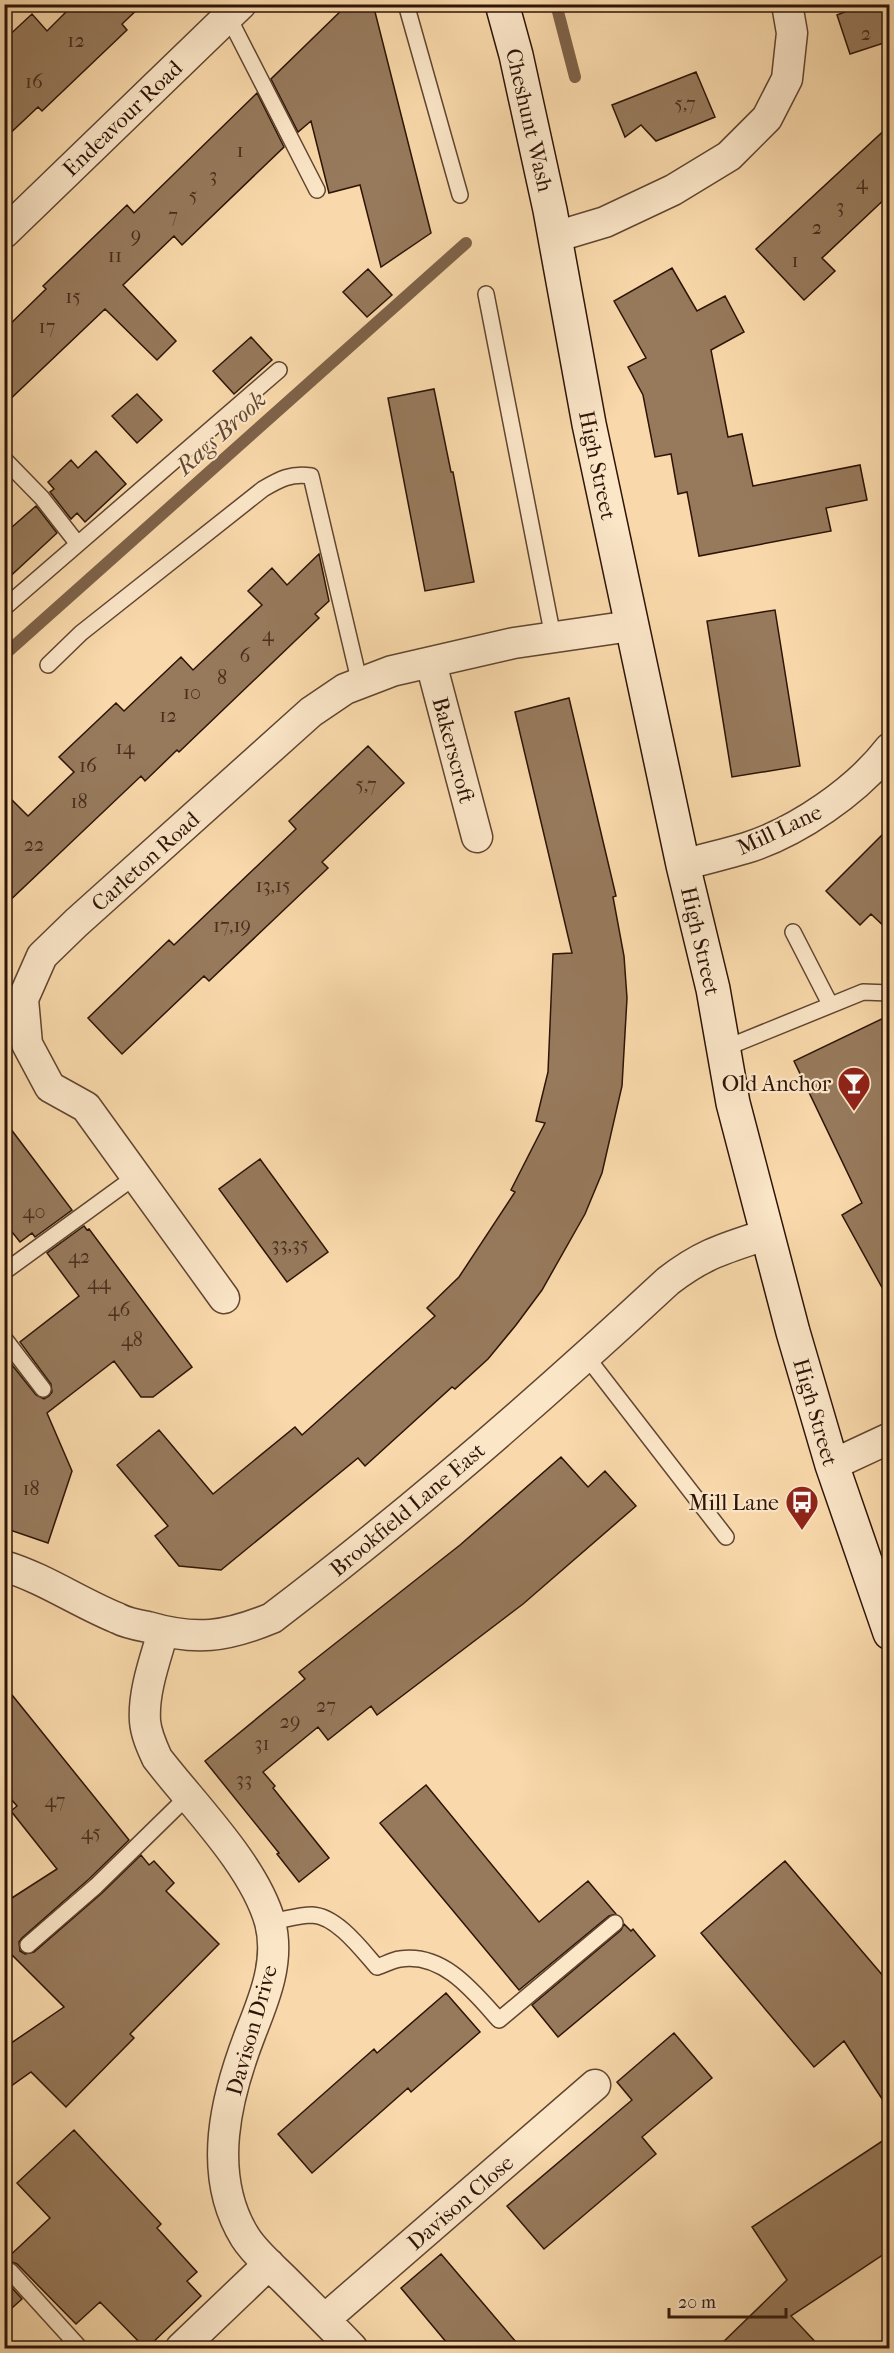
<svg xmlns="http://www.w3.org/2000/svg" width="894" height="2353" font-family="'IM FELL French Canon',serif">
	<rect width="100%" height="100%" fill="#f9d9ab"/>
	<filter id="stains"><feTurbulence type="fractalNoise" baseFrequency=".00333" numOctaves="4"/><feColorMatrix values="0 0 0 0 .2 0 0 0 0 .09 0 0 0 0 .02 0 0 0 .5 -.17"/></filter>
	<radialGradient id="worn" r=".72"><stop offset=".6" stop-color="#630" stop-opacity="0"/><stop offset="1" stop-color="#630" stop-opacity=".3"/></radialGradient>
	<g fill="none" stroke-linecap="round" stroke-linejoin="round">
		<path stroke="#7e6248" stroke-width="12" d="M556,4L575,77
			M4,655L466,243"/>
	</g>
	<path fill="#977a5c" stroke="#2d1407" stroke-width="1.5" d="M74,4H143L122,24L127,30L42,111L38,107L4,139V40L32,14L47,31Z
		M348,4H373L431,233L381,267L360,185L329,193L311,121L298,132L271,79Z
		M865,4H890V41L850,54L837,15Z
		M696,72L715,117L656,141L641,125L625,137L612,105Z
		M257,93L284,147L182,245L174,236L123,285L176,341L157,360L105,309L4,405V330L46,289L43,286L127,205L134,213Z
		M890,125V194L822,258L835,271L804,300L756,249Z
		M672,268L697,311L725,296L744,332L711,350L728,437L742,434L753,486L860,465L867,500L826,508L831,531L699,556L687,492L678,494L671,454L655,457L643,395L628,367L646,358L614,301Z
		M368,269L392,295L367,317L343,292Z
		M251,337L272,360L234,394L213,371Z
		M434,389L451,472H453L474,582L425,591L388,398Z
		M137,394L162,420L137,443L112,416Z
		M96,451L126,484L85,522L77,513L71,519L50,492L54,489L48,482L71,460L78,468Z
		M36,506L57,533L4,582V534Z
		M319,554L329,601L315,614L319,618L179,752L177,750L145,781L141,776L4,906V792L28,816L74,772L59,757L116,703L124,711L181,657L193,670L262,605L248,591L272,568L287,585Z
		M775,610L800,766L732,777L707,621Z
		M569,698L616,896L613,897L624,956L627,998L622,1086L602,1173L585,1214L542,1290L516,1325L488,1359L455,1389L452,1387L365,1466L358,1458L221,1570L179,1566L155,1536L168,1526L117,1465L159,1430L213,1494L295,1427L302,1435L435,1316L427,1308L459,1277L515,1192L511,1190L545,1123L536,1121L548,1072L553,954L572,953L515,712Z
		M368,746L404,783L322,862L328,868L209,981L204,976L122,1054L88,1018L169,940L174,945L296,829L289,821Z
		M890,827V932L871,914L860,925L826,891Z
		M890,1015V1302L842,1215L862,1203L794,1061Z
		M4,1120L72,1210L35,1237L32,1233L20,1242L4,1222Z
		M260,1159L328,1252L287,1282L219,1189Z
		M84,1226L87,1230L89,1229L192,1367L153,1397H141L114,1361L47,1413L72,1471L48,1543L4,1528V1355L36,1395L44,1399L49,1396L52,1392L51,1384L20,1342L79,1296L47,1253Z
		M561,1457L588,1487L605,1471L636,1506L523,1604L377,1715L371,1706L328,1740L318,1727L263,1772L275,1786L273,1788L329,1858L299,1882L277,1854L279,1853L205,1761L305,1679L299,1672L460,1545Z
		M4,1685L129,1840L89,1879L22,1938L19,1942L20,1951L25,1954L34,1952L102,1893L141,1855L149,1865L154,1861L174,1883L166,1891L219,1944L130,2034L134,2038L66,2107L31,2072L4,2091V2048L64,2007L4,1947V1903L57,1869L11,1811L17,1806L4,1791Z
		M426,1785L539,1922L588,1881L616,1914L609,1916L519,1990L380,1823Z
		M785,1861L890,1984V2111L844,2041L814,2067L701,1933Z
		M624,1924L631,1931L633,1929L655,1956L558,2037L532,2005L621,1930Z
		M446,1993L480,2032L411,2092L408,2088L312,2173L278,2134L374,2049L377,2053Z
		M674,2033L712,2078L642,2137L656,2154L544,2249L507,2206L632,2100L617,2082Z
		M74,2130L161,2224L157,2228L197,2272L187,2281L201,2296L146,2349L100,2302L76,2324L17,2264L12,2262L4,2263V2261L50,2218L17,2183Z
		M890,2136V2250L791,2316L822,2349H716L787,2280L752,2227Z
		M441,2254L522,2349H452L401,2288Z
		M4,2279L22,2299L4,2315Z"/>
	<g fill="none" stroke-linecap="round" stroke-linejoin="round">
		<defs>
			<path id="lane" d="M406,4L460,195
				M228,16L317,190
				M486,294L553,637
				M4,459L42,498L77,543
				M4,608L279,370
				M48,665L81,633L263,489C280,479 291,473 311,476L360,684
				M793,932L830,1004
				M723,1049L863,992L890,993
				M4,1272L136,1176
				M4,1338L43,1389
				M586,1356L726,1537
				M270,1922C283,1920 299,1915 312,1915C337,1916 362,1950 377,1967C384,1965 392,1960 400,1959C443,1952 474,1992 499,2020L615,1923
				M28,1945L96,1886L187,1797
				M10,2271L80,2348"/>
			<path id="street" d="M4,233L241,4
				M555,237L605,222L673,190L729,156L767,118L787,79L792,33L787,4
				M431,663L477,837
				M683,865C704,859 726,854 746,848C797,832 857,791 890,748
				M224,1298L86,1107L50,1087L27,1044L23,999L42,956L76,923L311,712L345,689L392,671L514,643L631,626
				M832,1465L890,1438
				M4,1566C44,1578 78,1602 117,1618C126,1623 137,1625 148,1627C196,1641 226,1637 272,1618C410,1513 541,1399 668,1281C704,1253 726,1248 768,1234
				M163,1632C155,1660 143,1692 145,1721C146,1734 152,1747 157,1758C193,1805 254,1865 270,1922C280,1960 265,1997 251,2032C226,2096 206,2174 245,2237C255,2253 272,2267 285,2280C308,2303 330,2325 352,2348
				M325,2319L595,2085
				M181,2348L269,2264"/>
			<path id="secondary" d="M502,4L516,55L550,210L589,424L683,865L713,989L733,1103L793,1332L832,1465L890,1633"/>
		</defs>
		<use href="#lane" stroke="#604530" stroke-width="18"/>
		<use href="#street" stroke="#604530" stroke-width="33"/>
		<use href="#secondary" stroke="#2d1407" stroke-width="36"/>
		<use href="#lane" stroke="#fbe6c8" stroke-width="15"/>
		<use href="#street" stroke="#fbe6c8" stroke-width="30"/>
		<use href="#secondary" stroke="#fbe6c8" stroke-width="33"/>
	</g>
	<defs>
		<symbol id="bar-pin" viewBox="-11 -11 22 30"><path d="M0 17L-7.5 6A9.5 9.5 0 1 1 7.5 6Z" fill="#8f2418" stroke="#fbe6c8"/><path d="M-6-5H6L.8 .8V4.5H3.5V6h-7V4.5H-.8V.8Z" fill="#fff"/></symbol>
		<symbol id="bus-pin" viewBox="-11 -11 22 30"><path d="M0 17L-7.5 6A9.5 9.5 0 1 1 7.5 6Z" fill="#8f2418" stroke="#fbe6c8"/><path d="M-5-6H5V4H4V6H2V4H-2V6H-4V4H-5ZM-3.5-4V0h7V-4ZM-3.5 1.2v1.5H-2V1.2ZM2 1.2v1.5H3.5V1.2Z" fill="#fff"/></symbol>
	</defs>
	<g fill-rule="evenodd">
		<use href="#bar-pin" x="835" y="1064" width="38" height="52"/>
		<use href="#bus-pin" x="783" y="1483" width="38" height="52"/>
	</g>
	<g text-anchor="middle" stroke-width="4.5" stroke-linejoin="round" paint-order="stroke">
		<g font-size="20" fill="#482e1c">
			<text x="866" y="40">2</text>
			<text x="76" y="47">12</text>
			<text x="34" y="88">16</text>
			<text x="685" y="110">5,7</text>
			<text x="240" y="157">1</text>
			<text x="213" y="182">3</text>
			<text x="862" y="189">4</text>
			<text x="193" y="202">5</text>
			<text x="840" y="213">3</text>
			<text x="173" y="222">7</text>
			<text x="817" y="234">2</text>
			<text x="136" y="242">9</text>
			<text x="115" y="262">11</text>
			<text x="795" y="267">1</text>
			<text x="73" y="303">15</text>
			<text x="47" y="333">17</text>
			<text x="268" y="641">4</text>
			<text x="245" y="662">6</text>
			<text x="222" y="684">8</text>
			<text x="192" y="699">10</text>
			<text x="168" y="722">12</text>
			<text x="125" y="754">14</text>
			<text x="88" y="772">16</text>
			<text x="366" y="791">5,7</text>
			<text x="79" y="808">18</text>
			<text x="34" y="851">22</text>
			<text x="273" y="892">13,15</text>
			<text x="232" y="932">17,19</text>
			<text x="34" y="1218">40</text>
			<text x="290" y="1251">33,35</text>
			<text x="79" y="1263">42</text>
			<text x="99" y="1289">44</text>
			<text x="119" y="1316">46</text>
			<text x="132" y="1346">48</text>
			<text x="31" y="1495">18</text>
			<text x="326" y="1712">27</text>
			<text x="290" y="1728">29</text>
			<text x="262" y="1750">31</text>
			<text x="244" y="1786">33</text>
			<text x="55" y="1807">47</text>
			<text x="91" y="1839">45</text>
		</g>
		<g font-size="22" fill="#2d1407" stroke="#fbe6c8">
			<text transform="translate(122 118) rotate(-44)" y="8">Endeavour Road</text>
			<text transform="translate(530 120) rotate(77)" y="8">Cheshunt Wash</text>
			<text transform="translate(598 465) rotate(78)" y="8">High Street</text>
			<text transform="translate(454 750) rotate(75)" y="8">Bakerscroft</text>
			<text transform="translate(779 829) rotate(-25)" y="8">Mill Lane</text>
			<text transform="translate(145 861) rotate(-42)" y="8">Carleton Road</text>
			<text transform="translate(701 941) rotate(77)" y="8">High Street</text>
			<text transform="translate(816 1412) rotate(74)" y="8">High Street</text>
			<text transform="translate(407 1509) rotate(-40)" y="8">Brookfield Lane East</text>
			<text transform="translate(251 2030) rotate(-74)" y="8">Davison Drive</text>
			<text transform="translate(460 2202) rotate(-41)" y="8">Davison Close</text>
		</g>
		<g font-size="22" fill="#2d1407" stroke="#fbe6c8" text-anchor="end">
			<text x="831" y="1091">Old Anchor</text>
			<text x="779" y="1510">Mill Lane</text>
		</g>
		<g font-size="24" font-style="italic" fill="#634832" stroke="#fbe6c8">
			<text transform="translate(221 433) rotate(-42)" y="8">Rags Brook</text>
		</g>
	</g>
	<rect width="894" height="2353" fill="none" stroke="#f9d9ab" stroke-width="24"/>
	<rect x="6" y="6" width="882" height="2341" fill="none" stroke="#2d1407" stroke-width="3"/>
	<rect x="12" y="12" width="870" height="2329" fill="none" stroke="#2d1407" stroke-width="1.5"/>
	<path d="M669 2308v9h117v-9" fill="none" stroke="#2d1407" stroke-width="3"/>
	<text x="678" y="2308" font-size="18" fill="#2d1407" stroke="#fbe6c8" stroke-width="4.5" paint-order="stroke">20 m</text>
	<rect width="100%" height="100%" filter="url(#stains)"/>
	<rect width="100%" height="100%" fill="url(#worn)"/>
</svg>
